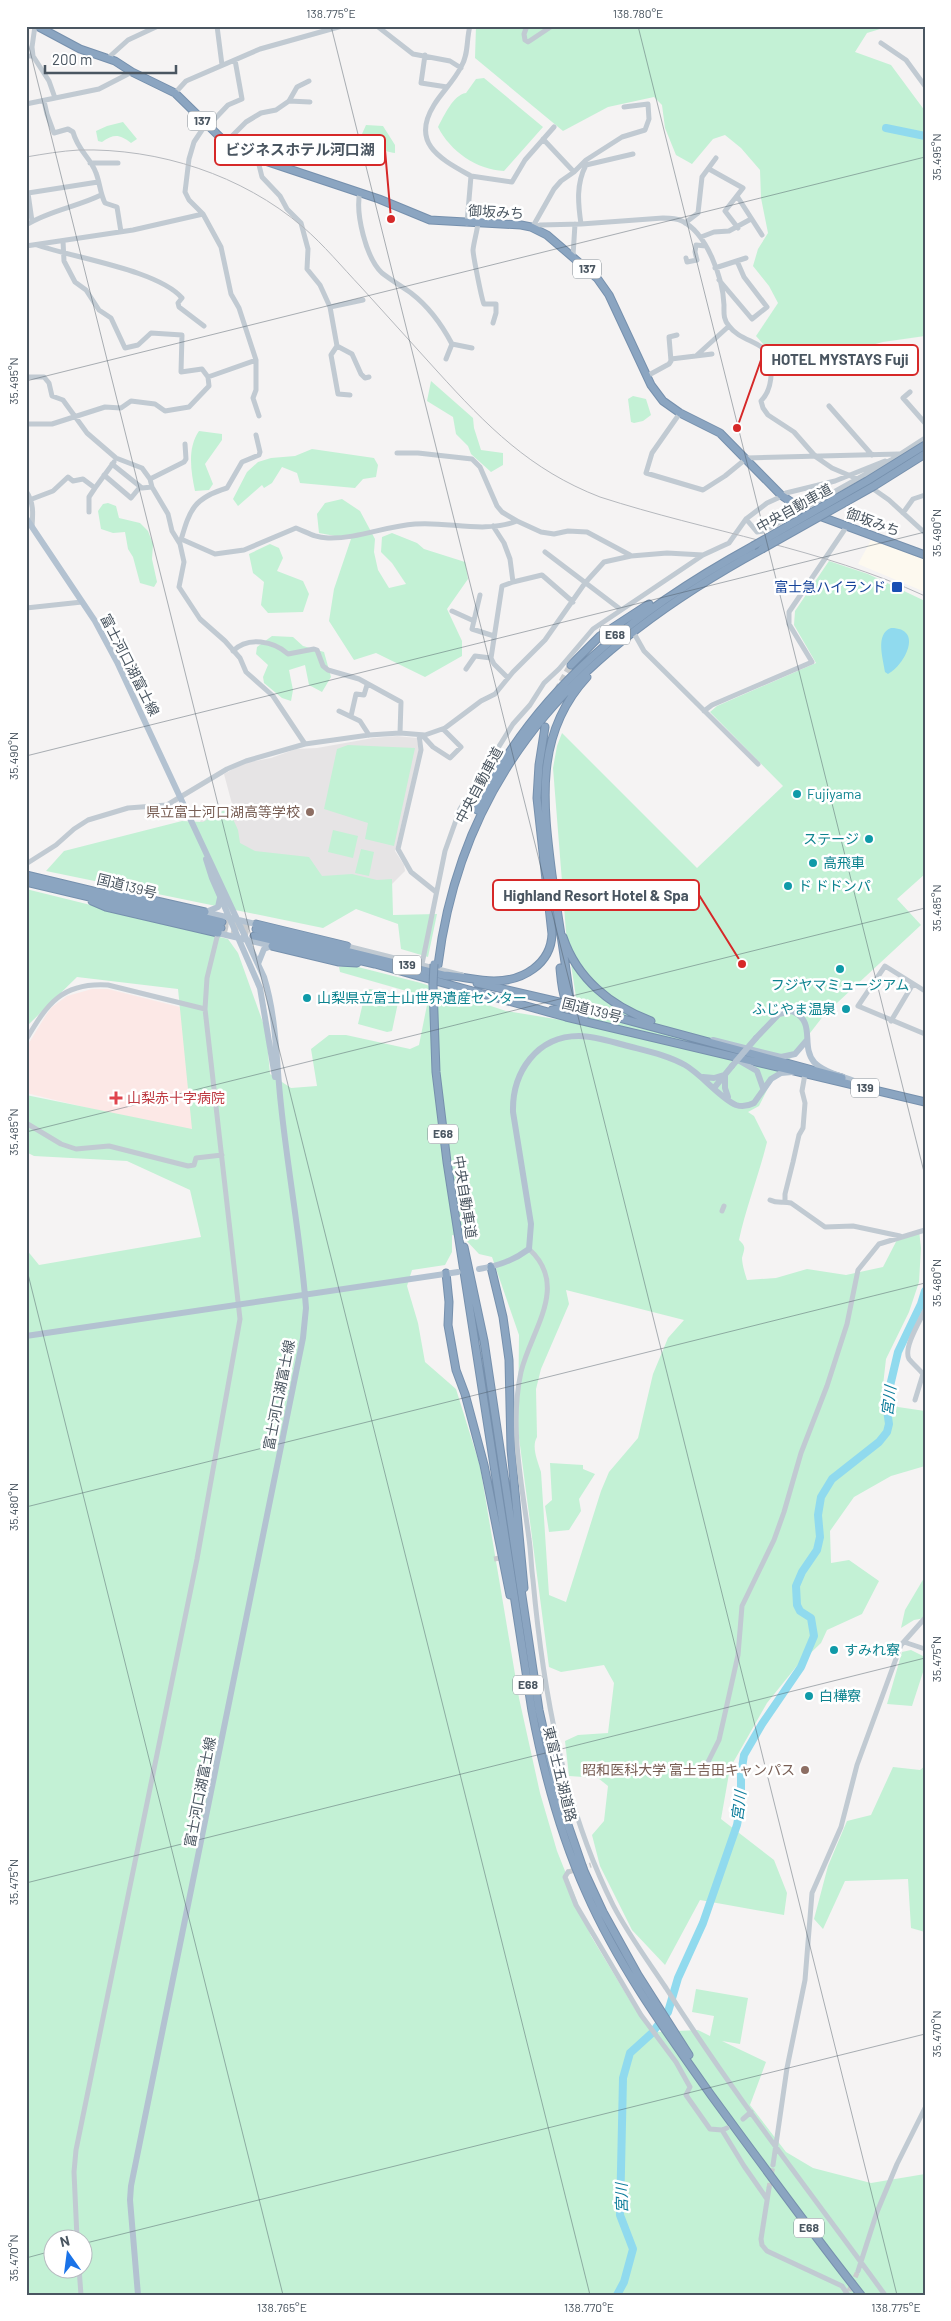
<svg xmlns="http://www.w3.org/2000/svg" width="951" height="2321" font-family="Barlow,'Noto Sans JP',sans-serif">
	<rect width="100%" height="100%" fill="#f5f3f3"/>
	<path fill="#fdf9ef" d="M871,540L925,559V592L858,564Z"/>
	<path fill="#e6e4e5" d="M397,736L417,738L419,750L395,851L404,865L405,871L387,889L215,858L200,821L232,804L224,774L244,763L271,758L296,749L317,748L373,738Z"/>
	<path fill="#fce8e6" d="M92,989H108L196,1011L217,1139L26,1093V1048L46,1015L52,1007L67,996Z"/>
	<path fill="#c3f1d5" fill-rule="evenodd" d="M476,26H890L867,33L855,52L891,65L925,111V336L883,342L829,356L780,376L774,356L756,336L778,303L769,286L753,266L758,249L768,233L761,198L760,170L741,148L725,135L713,139L692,164L676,155L665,128L662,105L654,97L608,107L563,131L475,58Z
		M484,78L543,127L504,171C477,170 450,151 438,127C444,116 453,95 466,93L476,79Z
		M123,122L137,139L131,143C119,134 114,134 102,142L98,141L96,131L107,126Z
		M366,125L383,126L395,145V153C385,152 366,143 362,134Z
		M431,381L473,418L474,428L481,450L503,453V465L491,472L471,454L468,446L456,434L453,417L427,401Z
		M633,396L646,399L651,415L643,421L634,423L631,422L628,399Z
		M199,431L222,434V440L205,464L213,484L209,490L195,491C191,472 187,448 199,431Z
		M312,449L374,458L378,465L376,477L363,479L355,488L300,483L297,473L282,467L272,483L264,488L262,485L238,506L233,499L247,472L258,462L271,458L295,456Z
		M342,499L360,511L375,539L374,552L378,570L389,588L406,584L392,563L381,552L382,537L392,533L417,543L424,549L465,562L468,579L447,609L462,641V656L425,677L376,653L354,660L329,621L334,589L351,539L319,533L317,514L325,503Z
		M108,503L116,506L119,518L140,523L148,531L153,544L152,559L157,582L154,587L140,583L133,557L128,549L125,532L113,533L101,529L98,511L103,504Z
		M270,544L279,548L283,558L277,571L303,581L309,594L303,612L268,613L261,605L264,582L253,573L249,554Z
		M829,561L868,574L925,601V874L897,899L921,925L824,1015L769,1086L759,1106L748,1112L754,1116L767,1142C759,1175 746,1207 739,1240C747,1247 744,1249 742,1258C742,1264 745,1274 747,1280L776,1278L807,1269L846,1275L883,1267L899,1236L919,1230L921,1248L919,1282L909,1312L886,1359L882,1394L898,1407L925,1411V1466L891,1476L854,1497L830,1531L831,1563L849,1560L879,1581L862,1614L827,1630L821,1643L796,1667L767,1703L730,1768L721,1819L774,1860L787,1893L784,1915L700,1900L665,1965L632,1930L600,1866L592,1835L604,1821L608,1786L598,1778L569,1776L565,1741L578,1735L608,1733L614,1683L604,1665L561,1672L549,1667L518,1430L519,1335L492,1257L479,1254L463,1237L452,1235V1252L445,1265L412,1270L407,1286L418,1323L425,1362L456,1389L480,1466L519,1698L540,1793L557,1851L591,1936L635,2009L656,2032L698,2030L710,2036L714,2016L692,2012L696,1989L748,1998L740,2044L722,2041L766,2062L750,2105L786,2152L813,2168L871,2183L925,2174V2295H26V1249L39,1265L201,1237L190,1190L127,1161L34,1156L26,1152V1095L192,1129L178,989L77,977L26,1027V889L228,939L238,953L266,1031L270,1074L291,1088L317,1086L311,1049L329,1035H346L410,1049L419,1045L427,1005L424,996L340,972L339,967L350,965L421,983L506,1011L580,1023L566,932L553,768L557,746L562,733L697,868L783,786L710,712L717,706L816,663L794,625L795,611ZM566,1290L684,1320L668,1338L653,1374L638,1438L609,1472L601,1491L566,1602L549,1595L541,1472C538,1462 531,1447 537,1437L536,1389L541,1369L569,1304ZM52,2238H82V2268H52Z
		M272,636L293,637L303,646L324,652L331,677L322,692L309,685L305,665L289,670L293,690L291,701L282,698L264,683L263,677L268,665L256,654L257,647Z
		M348,745L415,748L394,846L365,839L368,823L324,809L337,749Z
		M228,808L238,830L240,843L255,851L309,857L322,876L352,874L377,880L392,879L393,915L437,914L428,957L401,949L398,924L356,909L323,928L46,871L64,851L182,821L203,822Z
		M333,830L358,836L353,858L328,852Z
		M361,849L374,852L369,876L355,873Z
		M370,989L397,995L399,998L392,1031L387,1032L358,1024L366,990Z
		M550,1463L583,1465V1469L595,1474L579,1499L581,1511L569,1530L549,1532L545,1506L552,1500Z
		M924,1578L925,1618L914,1620L901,1628L905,1610Z
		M911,1650L925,1657V1666L912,1706L887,1704L902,1652Z
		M925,1766V1932L911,1928L908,1879L845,1881L823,1929L814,1919L828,1866L847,1821L871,1815L893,1767L920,1770Z"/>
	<path fill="#90daee" d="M891,628C924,628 905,665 888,674L885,672C883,658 875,634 891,628Z"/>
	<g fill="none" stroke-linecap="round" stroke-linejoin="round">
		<path stroke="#90daee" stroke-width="8" d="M886,128L925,136
			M617,2295L624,2282L633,2249L620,2215L623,2078L630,2053L652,2033L668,2012L678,1978L703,1923L737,1825L741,1804V1774L744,1755L762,1724L801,1667L814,1636L811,1618L800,1611L797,1605L796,1586L802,1572L817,1550L820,1537L818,1515L821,1497L832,1479L879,1442L887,1432L889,1424L886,1403L898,1352L921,1304L925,1291"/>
		<path stroke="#caccce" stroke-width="5" stroke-dasharray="5 2.5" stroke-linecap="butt" d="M494,1559L506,1557
			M568,1872L591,1865
			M769,2188L773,2165
			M849,2291L858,2271"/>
		<path stroke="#caccce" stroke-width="7" stroke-dasharray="7 3.5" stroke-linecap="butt" d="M557,691L571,665
			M222,922L256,929
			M221,928L254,936"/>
		<defs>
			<path id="highway" d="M37,26L80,49L115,61L132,72L175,93L221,138L262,160L379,199L430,220L521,225L531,227L547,235L597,278L609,295L651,385L663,401L680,413L720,433L781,495L803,510L925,555
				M571,665L600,636L649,604
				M477,810C534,688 638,609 753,546
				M26,875L222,922
				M26,882L221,928
				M108,890L205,912
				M92,901L106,907L218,933
				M256,924L347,946
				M256,929L447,976
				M254,936L375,964L566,1017L925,1102
				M563,937C577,979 611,1006 651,1021
				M272,946L339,962L357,963
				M438,965C463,762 589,643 762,549
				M560,968C562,988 562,1009 584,1018
				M443,975C460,976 478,981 494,981C523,981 551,964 552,934L537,798L539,765L545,727
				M477,983L559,1002
				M433,985L436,1072L447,1162L532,1711C544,1774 560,1834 586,1892C618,1965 665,2030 711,2095C760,2162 809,2229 861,2295
				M575,1006L842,1078
				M552,1010L564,1008L570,1000C565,958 558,917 552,875C543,804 534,734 587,677
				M464,1247L484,1341L539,1710L559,1799L584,1871L603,1912L638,1975L689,2055
				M491,1267L503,1317L509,1360L511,1449L524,1588
				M446,1273L449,1302L448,1325L456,1370L465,1394L484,1465L510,1595"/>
		</defs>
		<use href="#highway" stroke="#7690ad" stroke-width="9"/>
		<path stroke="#c1cad2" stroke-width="5" d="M217,26L222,65
			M377,26L413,54L450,61L461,68
			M527,26L524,34L525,40L528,42L552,26
			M881,43L906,60L925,86
			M425,55L421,83L447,87
			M26,56H33L32,47L35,26
			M33,56L49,81L55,98
			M108,58L128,40L158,26
			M175,93L186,81L260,49L342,26
			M44,101L47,114L54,133L68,129L73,132C78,151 91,158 96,173C100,183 100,193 105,203L117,207L121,232
			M289,101L310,102
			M26,104L99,89L132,72
			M624,107L648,104L649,119L645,130L622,137L586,160L574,172L561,181L554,189L532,228L540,225L581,224L663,218C670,218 676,218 682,221C707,233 723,279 724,305C724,313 723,319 729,326C739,340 759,341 770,354C772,370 773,389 761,401L763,408L768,415L794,432L816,457L832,468L860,480
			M206,124L194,142L189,159L185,192L189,200L203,214L221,247L231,294L239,308L256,360V390L253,398L259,416
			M208,126L228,105L242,99L235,60
			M543,139L574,172
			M226,142L246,122L261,113L276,110L289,101L297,87L309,81
			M262,160L259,165L262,177L280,196L287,209L301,223L308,249L307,269L320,285L330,307L337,346L331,355L338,394L350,395
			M90,163H118
			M709,169L743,188L725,211L738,228
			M471,176L512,182L525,160L554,127
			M360,192C355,213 366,258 382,273C391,280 401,286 411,293C428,306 442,325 452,344L446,359
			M737,196L762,235
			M32,221L28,193L98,182
			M467,223L471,176C441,159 410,144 434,105C442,92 454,81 461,67C469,54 466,40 470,26
			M478,223C477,232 474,241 473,250C473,255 482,301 484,304H496V313L493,323
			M685,223L698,213L702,177L716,158
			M581,224C578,203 576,184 586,165L633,154
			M26,225C50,210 77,207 101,195
			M701,237L714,232L729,231L751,219
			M37,245C74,258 158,270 182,298L178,303L179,307L204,326
			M26,246L133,230L203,214
			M573,256L575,224
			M686,258L687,262L697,260L695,252L696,245L706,246
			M715,268L746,258
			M719,280L752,319L767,307L744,277L737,261
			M330,307L363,300
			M452,344L472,348
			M337,346L352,354L361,374L365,378L369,377
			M697,355L729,326
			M671,359L712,354
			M647,376L669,364L671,361L669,337L677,335
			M26,377H44L49,383L52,396L63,400L87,433L116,458L142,468L150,479L152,487L168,514L172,531L180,544L184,562L179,587L200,619L225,641L240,658L246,672L273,696L305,744
			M208,377L256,360
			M910,392L903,398L925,423
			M829,406L872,455
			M680,413L652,453L646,473L703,490L725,476L747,458L899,454
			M26,424H52L105,407L121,408L131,401L155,404L165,411L189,407L209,386L208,377L202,369L181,372L182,335L151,333L138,345L125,348L111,318L99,310L86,290L75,282L64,261L63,241
			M397,453H418L472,459L480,467L497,506L502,512L517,521
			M112,464L142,488L152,487
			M104,475L131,498L140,487
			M150,479L184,462L186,459L185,444
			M869,486L889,500L925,533
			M95,488L114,462
			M26,491C34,503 33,513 32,527
			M786,493L835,481L885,461
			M32,499L53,491L68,477L73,481L83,479L95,488L89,497V512
			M903,513L913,499L925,495
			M746,519L767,503L778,498
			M493,526L504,543L510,559L513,582L542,575L573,602
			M181,539L215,554L244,550L296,528C309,533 313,537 328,538C357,539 386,526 415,524C449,521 483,534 517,521L541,532L554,534L568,531L587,532L630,555
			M181,540C190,509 194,498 227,488L242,462L259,455L260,452L256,435
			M545,552L620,609
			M480,595L472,629L494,636
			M26,608L82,602
			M452,611L474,621
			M635,635L644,651L758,764
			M233,651C248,636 274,641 288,654L314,649L317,650L323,666L328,670L359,679L401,702L400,733
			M491,658L502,586L513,582
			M466,669L475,656L491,658L494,664L508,678
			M339,711L360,721L369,735
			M704,711L712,705L812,662L789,624V612L847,526
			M351,716L356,694L364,695L367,685
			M419,735L421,750L398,849L411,872L436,892
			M422,735L433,747L450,758L461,747L443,729
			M26,864L56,845L74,829L88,820L128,808L167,805L227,769L246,761L305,744L369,735L400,733L425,735L445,728L481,701L495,694L513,672L545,640L585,583L604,562L631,556L667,553L703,555L729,543L746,519L757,532L764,531L891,460L925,438
			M351,947L462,975
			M422,964L445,851L460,809L513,724L530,705L544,683L559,669L593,629L703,555
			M925,991L885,966L858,1006L925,1034
			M891,1021L913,984
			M26,1040C47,1004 62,982 108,985L205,1009
			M26,1123L61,1144L76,1149L109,1146L188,1166L194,1165L196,1158L222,1155
			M770,1200C778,1204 783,1201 791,1203L825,1227L853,1226L900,1236
			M785,1201V1194L793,1162L799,1135L803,1128L805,1103L802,1091L805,1074
			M722,1211L724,1206
			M529,1249C570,1286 531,1330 521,1372C509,1427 522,1484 529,1539C531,1552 531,1566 533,1580C543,1690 563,1805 613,1905C628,1934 648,1961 666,1988C733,2094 811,2193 885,2295
			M915,1400L923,1374C919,1369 913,1364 909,1359C903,1348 920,1321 925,1310
			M904,1642L925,1649
			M707,1764L719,1740L726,1709L738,1655L742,1606L774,1540L784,1512L801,1453L827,1386L847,1324L858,1270L879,1244L925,1230
			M568,1872L565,1877L576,1905L641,2015L676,2062L690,2087L686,2095L710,2129L722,2130L727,2128
			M743,2119L751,2112
			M722,2130L744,2166L767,2199
			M773,2165L787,2068L805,1980L812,1893L841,1827L857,1765L901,1645L925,1618
			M769,2188L761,2239L762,2245L767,2251L842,2286L848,2295
			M77,2238L74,2172L76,2150L197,1559L240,1319L205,1009L207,978L218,933
			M79,2268L81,2295
			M858,2271L877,2212L897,2164L925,2108"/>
		<path stroke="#b3c2d1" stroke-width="6" d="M26,518L95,621L117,662L264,977C277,1019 276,1062 281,1105C288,1173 301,1240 306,1308L303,1338L131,2186L130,2200L138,2295
			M206,859L212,878L260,988L275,1077
			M205,912L256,924
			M206,912L218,907L220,898
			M218,933L272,946
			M258,964L264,949L271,946
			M756,1038L779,1014L792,1011C817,1022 800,1045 814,1062C823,1072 842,1076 854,1081
			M713,1040L781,1057L795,1054L807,1040
			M738,1060L757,1071L763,1088
			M725,1076V1088L728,1097
			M703,1077L714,1078L724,1075
			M714,1088L732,1066
			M479,1269C498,1266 513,1261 529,1249L531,1224L513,1112C512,1072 537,1036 579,1036C595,1036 612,1042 628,1046C647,1051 667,1055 685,1065C701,1074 721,1099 736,1105C742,1107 748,1106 754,1103L771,1079L781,1073L792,1072
			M26,1336L458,1272"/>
		<use href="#highway" stroke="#8ba5c1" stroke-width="7"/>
		<path stroke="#b5b8bd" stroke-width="1" d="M26,157C44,154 61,151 79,150C159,148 242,175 303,227C324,245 342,267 361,287C386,315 412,343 437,371C487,426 530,470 600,497C708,532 821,548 925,596"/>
		<defs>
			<path id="highway-bridge" d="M753,546L867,481L925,445
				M762,549L874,486L925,454
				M433,985L434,964"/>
		</defs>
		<use href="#highway-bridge" stroke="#7690ad" stroke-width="9" stroke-linecap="butt"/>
		<path stroke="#b3c2d1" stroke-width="6" d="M732,1066L756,1038"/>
		<use href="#highway-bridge" stroke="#8ba5c1" stroke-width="7"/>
	</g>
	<path fill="none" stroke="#4a5661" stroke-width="1" stroke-opacity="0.45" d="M331,26L897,2295M638,26L925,1176M26,35L590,2295M26,381L925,157M26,756L925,532M26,1132L925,908M26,1266L283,2295M26,1507L925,1283M26,1883L925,1658M82,2244L925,2034M26,2258L52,2251"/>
	<rect fill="#1a4fb4" stroke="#fff" stroke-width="2" x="891" y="581" width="12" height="12" rx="2.5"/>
	<g fill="#0f9aa8" stroke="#fff" stroke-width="2">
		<circle cx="797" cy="794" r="5"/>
		<circle cx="869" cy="839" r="5"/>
		<circle cx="813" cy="863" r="5"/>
		<circle cx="788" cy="886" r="5"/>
		<circle cx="840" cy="969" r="5"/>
		<circle cx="307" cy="998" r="5"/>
		<circle cx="846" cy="1009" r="5"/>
		<circle cx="834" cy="1650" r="5"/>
		<circle cx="809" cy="1696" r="5"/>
	</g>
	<g fill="#8d6e63" stroke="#fff" stroke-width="2">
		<circle cx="310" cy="812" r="5"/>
		<circle cx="805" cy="1770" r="5"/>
	</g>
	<path fill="#e0444e" stroke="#fff" stroke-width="2" d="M113.5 1090.5h5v5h5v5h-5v5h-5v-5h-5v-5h5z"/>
	<g text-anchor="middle" stroke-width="5" stroke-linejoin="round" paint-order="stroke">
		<g fill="#fff" stroke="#808990" stroke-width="1">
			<rect x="188" y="111.5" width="28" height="19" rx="4"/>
			<rect x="573" y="259.5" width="28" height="19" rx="4"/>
			<rect x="600" y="625.5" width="30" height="19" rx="4"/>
			<rect x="393" y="955.5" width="28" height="19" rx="4"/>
			<rect x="851" y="1078.5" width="28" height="19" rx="4"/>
			<rect x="428" y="1124.5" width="30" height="19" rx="4"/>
			<rect x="513" y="1675.5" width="30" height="19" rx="4"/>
			<rect x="794" y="2218.5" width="30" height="19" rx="4"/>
		</g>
		<g font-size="12" font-weight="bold" fill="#4a5661">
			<text x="202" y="125">137</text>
			<text x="587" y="273">137</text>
			<text x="615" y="639">E68</text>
			<text x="407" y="969">139</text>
			<text x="865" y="1092">139</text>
			<text x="443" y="1138">E68</text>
			<text x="528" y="1689">E68</text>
			<text x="809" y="2232">E68</text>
		</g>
		<g font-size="14" fill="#4a5661" stroke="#fff">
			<text transform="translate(496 212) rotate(3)" y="5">御坂みち</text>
			<text transform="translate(794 508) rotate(-29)" y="5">中央自動車道</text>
			<text transform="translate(873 522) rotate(20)" y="5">御坂みち</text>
			<text transform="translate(130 665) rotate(63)" y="5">富士河口湖富士線</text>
			<text transform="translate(479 785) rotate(-62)" y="5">中央自動車道</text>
			<text transform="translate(127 886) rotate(14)" y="5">国道139号</text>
			<text transform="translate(592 1010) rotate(14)" y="5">国道139号</text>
			<text transform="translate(465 1197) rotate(81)" y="5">中央自動車道</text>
			<text transform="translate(279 1395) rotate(-79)" y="5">富士河口湖富士線</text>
			<text transform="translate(560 1774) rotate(76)" y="5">東富士五湖道路</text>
			<text transform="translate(200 1792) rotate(-79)" y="5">富士河口湖富士線</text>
		</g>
		<g font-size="14" fill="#164399" stroke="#fff" text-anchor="end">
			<text x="886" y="592">富士急ハイランド</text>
		</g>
		<g font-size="14" fill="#0d838f" stroke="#fff" text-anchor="start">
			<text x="807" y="799">Fujiyama</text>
			<text x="859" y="844" text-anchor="end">ステージ</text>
			<text x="823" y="868">高飛車</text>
			<text x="798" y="891">ド ドドンパ</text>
			<text x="840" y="990" text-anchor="middle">フジヤマミュージアム</text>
			<text x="317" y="1003">山梨県立富士山世界遺産センター</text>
			<text x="836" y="1014" text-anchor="end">ふじやま温泉</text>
			<text x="844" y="1655">すみれ寮</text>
			<text x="819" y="1701">白樺寮</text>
		</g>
		<g font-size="14" fill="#785e54" stroke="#fff" text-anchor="end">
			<text x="300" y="817">県立富士河口湖高等学校</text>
			<text x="795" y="1775">昭和医科大学 富士吉田キャンパス</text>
		</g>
		<g font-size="14" fill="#be3a42" stroke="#fff" text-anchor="start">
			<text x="127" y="1103">山梨赤十字病院</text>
		</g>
		<g font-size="15" font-style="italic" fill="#0c7c9b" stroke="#fff">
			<text transform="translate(889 1401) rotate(-83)" y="5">宮川</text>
			<text transform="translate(739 1806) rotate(-83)" y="5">宮川</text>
			<text transform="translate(622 2198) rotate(-91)" y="5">宮川</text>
		</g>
	</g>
	<path fill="none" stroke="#d62828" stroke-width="2" d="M391 219L385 150M737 428L761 360M742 964L699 895"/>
	<g fill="#d62828" stroke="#fff" stroke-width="2">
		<circle cx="391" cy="219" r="5"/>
		<circle cx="737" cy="428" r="5"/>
		<circle cx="742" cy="964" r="5"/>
	</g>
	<g fill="#fff" stroke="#d62828" stroke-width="2">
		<rect x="215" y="135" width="170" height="30" rx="5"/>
		<rect x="761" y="345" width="157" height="30" rx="5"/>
		<rect x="493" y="880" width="206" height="30" rx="5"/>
	</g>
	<g font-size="15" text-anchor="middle" font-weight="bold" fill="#4a5661">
		<text x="300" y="155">ビジネスホテル河口湖</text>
		<text x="840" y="365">HOTEL MYSTAYS Fuji</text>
		<text x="596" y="901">Highland Resort Hotel &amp; Spa</text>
	</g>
	<rect width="951" height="2321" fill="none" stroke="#ffffff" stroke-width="55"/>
	<g transform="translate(68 2254) rotate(346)"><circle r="24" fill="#ffffff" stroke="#b7bbc0"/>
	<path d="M0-4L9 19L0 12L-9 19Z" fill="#1a73e8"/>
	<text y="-8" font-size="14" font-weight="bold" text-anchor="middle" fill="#4a5661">N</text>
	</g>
	<path d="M45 65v8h131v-8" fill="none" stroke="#4a5661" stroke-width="2.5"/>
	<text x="52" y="65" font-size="15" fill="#4a5661" stroke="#ffffff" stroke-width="4" paint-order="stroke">200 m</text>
	<rect x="28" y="28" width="896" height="2266" fill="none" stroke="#4a5661" stroke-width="2"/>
	<g font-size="12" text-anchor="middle" fill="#4a5661">
		<text x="331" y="18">138.775°E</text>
		<text x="638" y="18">138.780°E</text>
		<text transform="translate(937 157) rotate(-90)" y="4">35.495°N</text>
		<text transform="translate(14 381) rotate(-90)" y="4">35.495°N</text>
		<text transform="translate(937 533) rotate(-90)" y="4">35.490°N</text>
		<text transform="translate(14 756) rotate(-90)" y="4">35.490°N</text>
		<text transform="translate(937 908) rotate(-90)" y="4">35.485°N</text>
		<text transform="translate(14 1132) rotate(-90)" y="4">35.485°N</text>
		<text transform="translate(937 1283) rotate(-90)" y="4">35.480°N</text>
		<text transform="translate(14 1507) rotate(-90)" y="4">35.480°N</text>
		<text transform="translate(937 1659) rotate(-90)" y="4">35.475°N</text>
		<text transform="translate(14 1882) rotate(-90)" y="4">35.475°N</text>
		<text transform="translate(937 2034) rotate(-90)" y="4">35.470°N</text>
		<text transform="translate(14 2258) rotate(-90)" y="4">35.470°N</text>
		<text x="282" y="2312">138.765°E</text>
		<text x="589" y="2312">138.770°E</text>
		<text x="896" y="2312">138.775°E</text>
	</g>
</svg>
